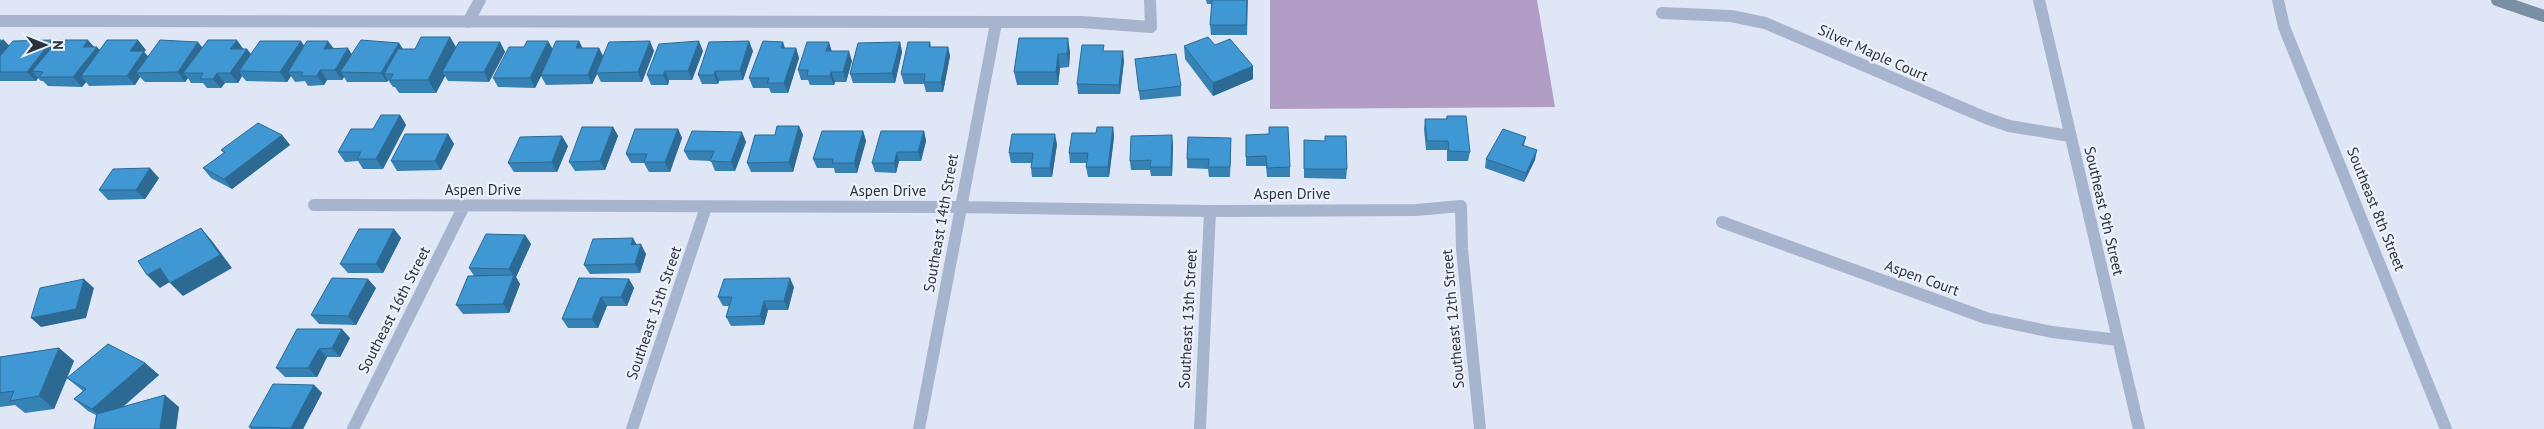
<svg xmlns="http://www.w3.org/2000/svg" width="2544" height="429" font-family="'PT Sans',sans-serif">
	<rect width="100%" height="100%" fill="#dfe6f6"/>
	<path fill="#b29dc7" d="M1270,0H1537L1555,107L1270,109Z"/>
	<g fill="none" stroke-linecap="round" stroke-linejoin="round">
		<path stroke="#a6b5cd" stroke-width="12" d="M2039,0L2139,429
			M2278,0L2284,27L2446,429
			M1662,13L1731,16L1765,23L1986,118L2009,126L2070,136
			M0,21L1082,22L1151,27L1150,0
			M468,22L480,0
			M314,205L960,207L1210,211L1416,210L1461,206L1462,249L1480,429
			M1722,222L1986,318L2052,332L2118,340
			M353,429L464,206
			M632,429L706,207
			M919,429L996,23
			M1200,429L1210,211"/>
		<path stroke="#7a8ea4" stroke-width="12" d="M2497,0L2544,16"/>
	</g>
	<path fill="#3682b5" d="M1206,0H1248L1247,35H1211L1210,25L1212,4H1207Z
		M450,37L456,47L500,42L505,52L489,82L448,81L445,76L436,93H399L395,87H393L388,80L387,82H347L344,77L342,80H327L324,85L308,86L305,81L295,82L291,76L287,82L246,81L242,76L238,83H225L221,88H207L203,83H191L188,78L185,82H145L140,77L135,85L89,86L86,82L82,87L48,86L43,81H41L38,78L36,81H0V39L9,45L52,40L55,44L94,47L100,50H146L144,52L148,56L202,47L247,49L251,54L304,46L334,48L352,54L399,43L403,49H415Z
		M1019,38L1070,52L1069,67L1060,68L1058,85H1017L1014,72Z
		M579,41L582,48H599L603,56L654,51L642,82H601L597,74L592,84L546,85L541,76L535,88L498,87L493,78L553,49Z
		M900,42L902,52L895,83H853L850,74Z
		M930,42L931,47H948L950,56L943,92H926L924,84H904L901,74Z
		M1215,45L1253,66V79L1213,96L1185,59L1184,46Z
		M785,48H796L799,58L788,93H771L769,88H753L749,78Z
		M703,51L692,80H669L668,85H651L647,75Z
		M753,51L743,80L719,81L718,84H702L698,75Z
		M832,51L852,61L846,82H835L834,85H810L808,80H801L798,70Z
		M1105,51L1124,61L1120,94H1078L1077,84Z
		M1135,59L1181,86V96L1140,100Z
		M400,115L406,125L383,169H363L358,161L345,162L338,152L373,129Z
		M1447,116L1470,152L1468,161H1447V150H1426L1424,129L1425,119H1446Z
		M799,126L803,135L793,172H751L747,163L775,135Z
		M613,127L618,136L605,170L575,171L569,162Z
		M1113,127L1114,137L1109,177H1088L1086,167L1087,163H1070L1069,153L1096,133Z
		M678,129L682,138L670,172H649L644,163H631L626,154Z
		M863,131L866,141L857,173H835L834,168H817L813,159Z
		M924,131L926,141L921,161H899L896,173L875,172L872,163Z
		M448,134L454,144L441,170L397,171L391,161Z
		M282,135L290,145L232,189L211,178L203,168L224,153L221,150Z
		M1246,135L1290,167V177H1267L1266,166H1246Z
		M1526,137L1524,145L1535,160L1524,182L1485,168L1486,159Z
		M1304,140L1347,169L1346,179L1304,178Z
		M746,142L735,171H715L711,161L689,160L684,151Z
		M1057,144L1052,177H1032L1031,168L1032,163H1011L1009,153Z
		M1173,145L1172,176H1151L1150,170H1131L1130,161Z
		M568,146L557,172H514L508,163Z
		M1231,147L1230,177H1209L1208,169L1187,168V159Z
		M159,178L145,199L108,200L99,190Z
		M394,229L401,238L383,273H348L340,264Z
		M525,235L531,244L516,277L520,284L509,313L463,314L456,305L474,276L469,268Z
		M637,245L646,254L640,273L590,274L584,265Z
		M629,279L634,288L627,306H607L598,328H568L562,319Z
		M794,287L788,310H768L764,325L731,326L726,317L729,306H723L718,297Z
		M376,288L356,325L319,324L311,315Z
		M297,329L350,338L340,357H327L317,377H285L276,368Z
		M59,348L74,361L54,409L25,413L15,405L0,407V357Z
		M145,363L159,375L123,407H179L176,429H94L96,415L88,411L74,399L83,391L67,378Z
		M314,385L322,393L303,429H251L249,427Z"/>
	<path fill="#2c6a94" d="M450,37L458,51L442,72L445,76L436,93L428,80Z
		M1068,38L1070,52L1069,67L1067,54Z
		M3,39L12,49L0,64V43Z
		M52,40L60,50L32,71L38,78L36,81L27,72Z
		M88,40L96,49L97,47L106,56L81,76L86,82L82,87L73,77L83,47Z
		M138,40L146,50L144,52L152,61L136,73L140,77L135,85L127,76L130,51Z
		M237,40L244,50L230,49Z
		M301,41L308,51L288,72L291,76L287,82L280,72Z
		M328,41L335,50L324,49Z
		M548,41L554,51L541,75V76L535,88L530,78Z
		M579,41L584,51L576,48Z
		M650,41L654,51L642,82L638,72Z
		M699,41L703,51L692,80L688,71Z
		M749,41L753,51L743,80L740,71Z
		M198,42L206,52L183,73L188,78L185,82L178,72Z
		M500,42L505,52L489,82L484,72Z
		M783,42L786,51L781,48Z
		M829,42L832,52L826,51Z
		M900,42L902,52L895,83L892,73Z
		M399,43L405,53L384,74L388,80L387,82L381,73Z
		M948,47L950,56L943,92L941,82Z
		M348,48L354,58L340,72L344,77L342,80L335,70Z
		M599,48L604,58L596,73L597,74L592,84L588,75Z
		M796,48L799,58L788,93L784,83Z
		M247,49L254,59L239,71L242,76L238,83L230,73Z
		M849,51L852,61L846,82L843,72Z
		M1123,51L1124,61L1120,94L1119,85Z
		M1058,54L1060,68L1058,85L1056,72Z
		M1253,66V79L1213,96V83Z
		M320,70L327,80L324,85L317,76Z
		M665,71L669,80L668,85L663,75Z
		M715,71L719,81L718,84L714,75Z
		M831,72L835,82L834,85L830,76Z
		M217,73L225,83L221,88L213,79Z
		M400,115L406,125L383,169L376,159Z
		M799,126L803,135L793,172L789,162Z
		M613,127L618,136L605,170L600,161Z
		M1113,127L1114,137L1109,177L1108,167Z
		M678,129L682,138L670,172L665,162Z
		M863,131L866,141L857,173L854,163Z
		M924,131L926,141L921,161L918,152Z
		M742,132L746,142L735,171L731,162Z
		M448,134L454,144L441,170L435,161Z
		M1055,134L1057,144L1052,177L1050,168Z
		M282,135L290,145L232,189L224,179Z
		M1172,135L1173,145L1172,176L1171,167Z
		M562,136L568,146L557,172L552,162Z
		M1537,150L1535,160L1524,182L1526,173Z
		M897,152L899,161L896,173L894,163Z
		M150,168L159,178L145,199L136,190Z
		M201,228L212,241L232,268L183,296L170,283Z
		M394,229L401,238L383,273L376,264Z
		M525,235L531,244L516,277L520,284L509,313L503,304L514,276L509,269Z
		M633,238L638,247L631,245Z
		M641,244L646,254L640,273L635,264Z
		M160,268L173,280L160,288L147,275Z
		M790,278L794,287L788,310L784,301Z
		M84,279L94,288L86,318L41,327L31,318Z
		M368,279L376,288L356,325L348,316Z
		M629,279L634,288L627,306L621,297Z
		M601,297L607,306L598,328L592,319Z
		M764,301L768,310L764,325L760,316Z
		M342,329L350,338L340,357L332,348Z
		M59,348L74,361L54,409L39,396Z
		M319,349L327,357L317,377L308,368Z
		M145,363L159,375L106,421L92,409Z
		M314,385L322,393L303,429H292L291,428Z
		M165,395L179,407L176,429H160Z"/>
	<path fill="#3f97d3" stroke="#2c6a94" d="M1212,0H1247L1246,25H1210Z
		M421,37H450L428,80H390L393,74H384L398,49H415Z
		M1208,37L1215,45L1230,39L1253,66L1213,83L1184,46Z
		M1019,38H1068L1067,54H1058L1056,72H1014Z
		M52,40L27,72H0V56L13,41Z
		M58,40H88L83,47H97L73,77H39L43,72L32,71Z
		M107,40H138L130,51H144L127,76H81Z
		M160,40L198,42L178,72L136,73Z
		M208,40H237L230,49H247L230,73H217L213,79H200L203,73H183Z
		M361,40L399,43L381,73L340,72Z
		M260,41H301L280,72L239,71Z
		M307,41H328L324,49L348,48L335,70H320L317,76H301L303,72H288Z
		M527,41H548L530,78H493L509,47H524Z
		M556,41H579L576,48H599L588,75H541Z
		M650,41L638,72L596,73L609,42Z
		M699,41L688,71H665L663,75H647L659,44Z
		M749,41L740,71H715L714,75H698L709,42Z
		M763,41L783,42L781,48H796L784,83H767L769,78H749Z
		M459,42H500L484,72H442Z
		M807,42H829L826,51H849L843,72H831L830,76H807L808,70H798Z
		M900,42L892,73L850,74L858,43Z
		M908,42H930L929,47H948L941,82H924L925,74H901Z
		M1082,45H1104L1103,51H1123L1119,85L1077,84Z
		M1176,54L1181,86L1139,91L1135,59Z
		M381,115H400L376,159H357L361,152H338L351,129H373Z
		M1447,116H1466L1470,152L1449,151L1448,141H1427L1425,119H1447Z
		M258,123L282,135L224,179L203,168L225,152L221,150Z
		M777,126H799L789,162L747,163L755,135H775Z
		M582,127H613L600,161L569,162Z
		M1097,127H1113L1108,167H1086L1088,153H1069L1072,133H1096Z
		M1269,127H1288L1290,167L1267,168L1266,156L1246,157V135L1269,134Z
		M635,129H678L665,162H644L647,154H626Z
		M1503,129L1526,137L1522,145L1537,150L1526,173L1486,159Z
		M692,131L742,132L731,162L710,161L714,151H684Z
		M822,131H863L854,163H832L833,159H813Z
		M881,131H924L918,152H897L894,163H872Z
		M405,134H448L435,161H391Z
		M1012,134H1055L1050,168H1031L1033,153H1009Z
		M1172,135L1171,167H1150L1151,160L1130,161L1131,136Z
		M562,136L552,162L508,163L520,137Z
		M1325,136H1346L1347,169H1304V140L1325,141Z
		M1188,137L1231,138L1230,167H1208L1209,159H1187Z
		M150,168L136,190H99L113,169Z
		M201,228L220,255L170,283L160,268L147,275L138,261Z
		M359,229H394L376,264H340Z
		M486,234L525,235L509,269L469,268Z
		M633,238L631,245L641,244L635,264L584,265L593,239Z
		M514,275L503,304L456,305L468,276Z
		M332,278L368,279L348,316L311,315Z
		M579,278L629,279L621,297H601L592,319H562Z
		M790,278L784,301H764L760,316L726,317L732,297H718L724,279Z
		M84,279L76,309L31,318L40,288Z
		M297,329H342L332,348L319,349L308,368H276Z
		M108,344L145,363L92,409L74,399L86,389L67,378Z
		M59,348L39,396L10,401L14,391L0,393V357Z
		M273,384L314,385L291,428L249,427Z
		M165,395L160,429H94L97,414Z"/>
	<g text-anchor="middle" stroke-width="4.5" stroke-linejoin="round" paint-order="stroke">
		<g font-size="15" fill="#29333c" stroke="#edf1fc">
			<text transform="translate(1873 53) rotate(24)" y="5">Silver Maple Court</text>
			<text x="483" y="195">Aspen Drive</text>
			<text x="888" y="196">Aspen Drive</text>
			<text x="1292" y="199">Aspen Drive</text>
			<text transform="translate(2376 209) rotate(68)" y="5">Southeast 8th Street</text>
			<text transform="translate(2104 211) rotate(77)" y="5">Southeast 9th Street</text>
			<text transform="translate(941 223) rotate(-80)" y="5">Southeast 14th Street</text>
			<text transform="translate(1922 278) rotate(20)" y="5">Aspen Court</text>
			<text transform="translate(394 310) rotate(-63)" y="5">Southeast 16th Street</text>
			<text transform="translate(654 313) rotate(-71)" y="5">Southeast 15th Street</text>
			<text transform="translate(1188 319) rotate(-87)" y="5">Southeast 13th Street</text>
			<text transform="translate(1453 319) rotate(-95)" y="5">Southeast 12th Street</text>
		</g>
	</g>
	<g transform="translate(45 45) rotate(90)" stroke="#edf1fc" stroke-width="4" paint-order="stroke">
	<path d="M0-4L9 19L0 12L-9 19Z" fill="#29333c"/>
	<text y="-8" font-size="14" font-weight="bold" text-anchor="middle" fill="#29333c">N</text>
	</g>
</svg>
